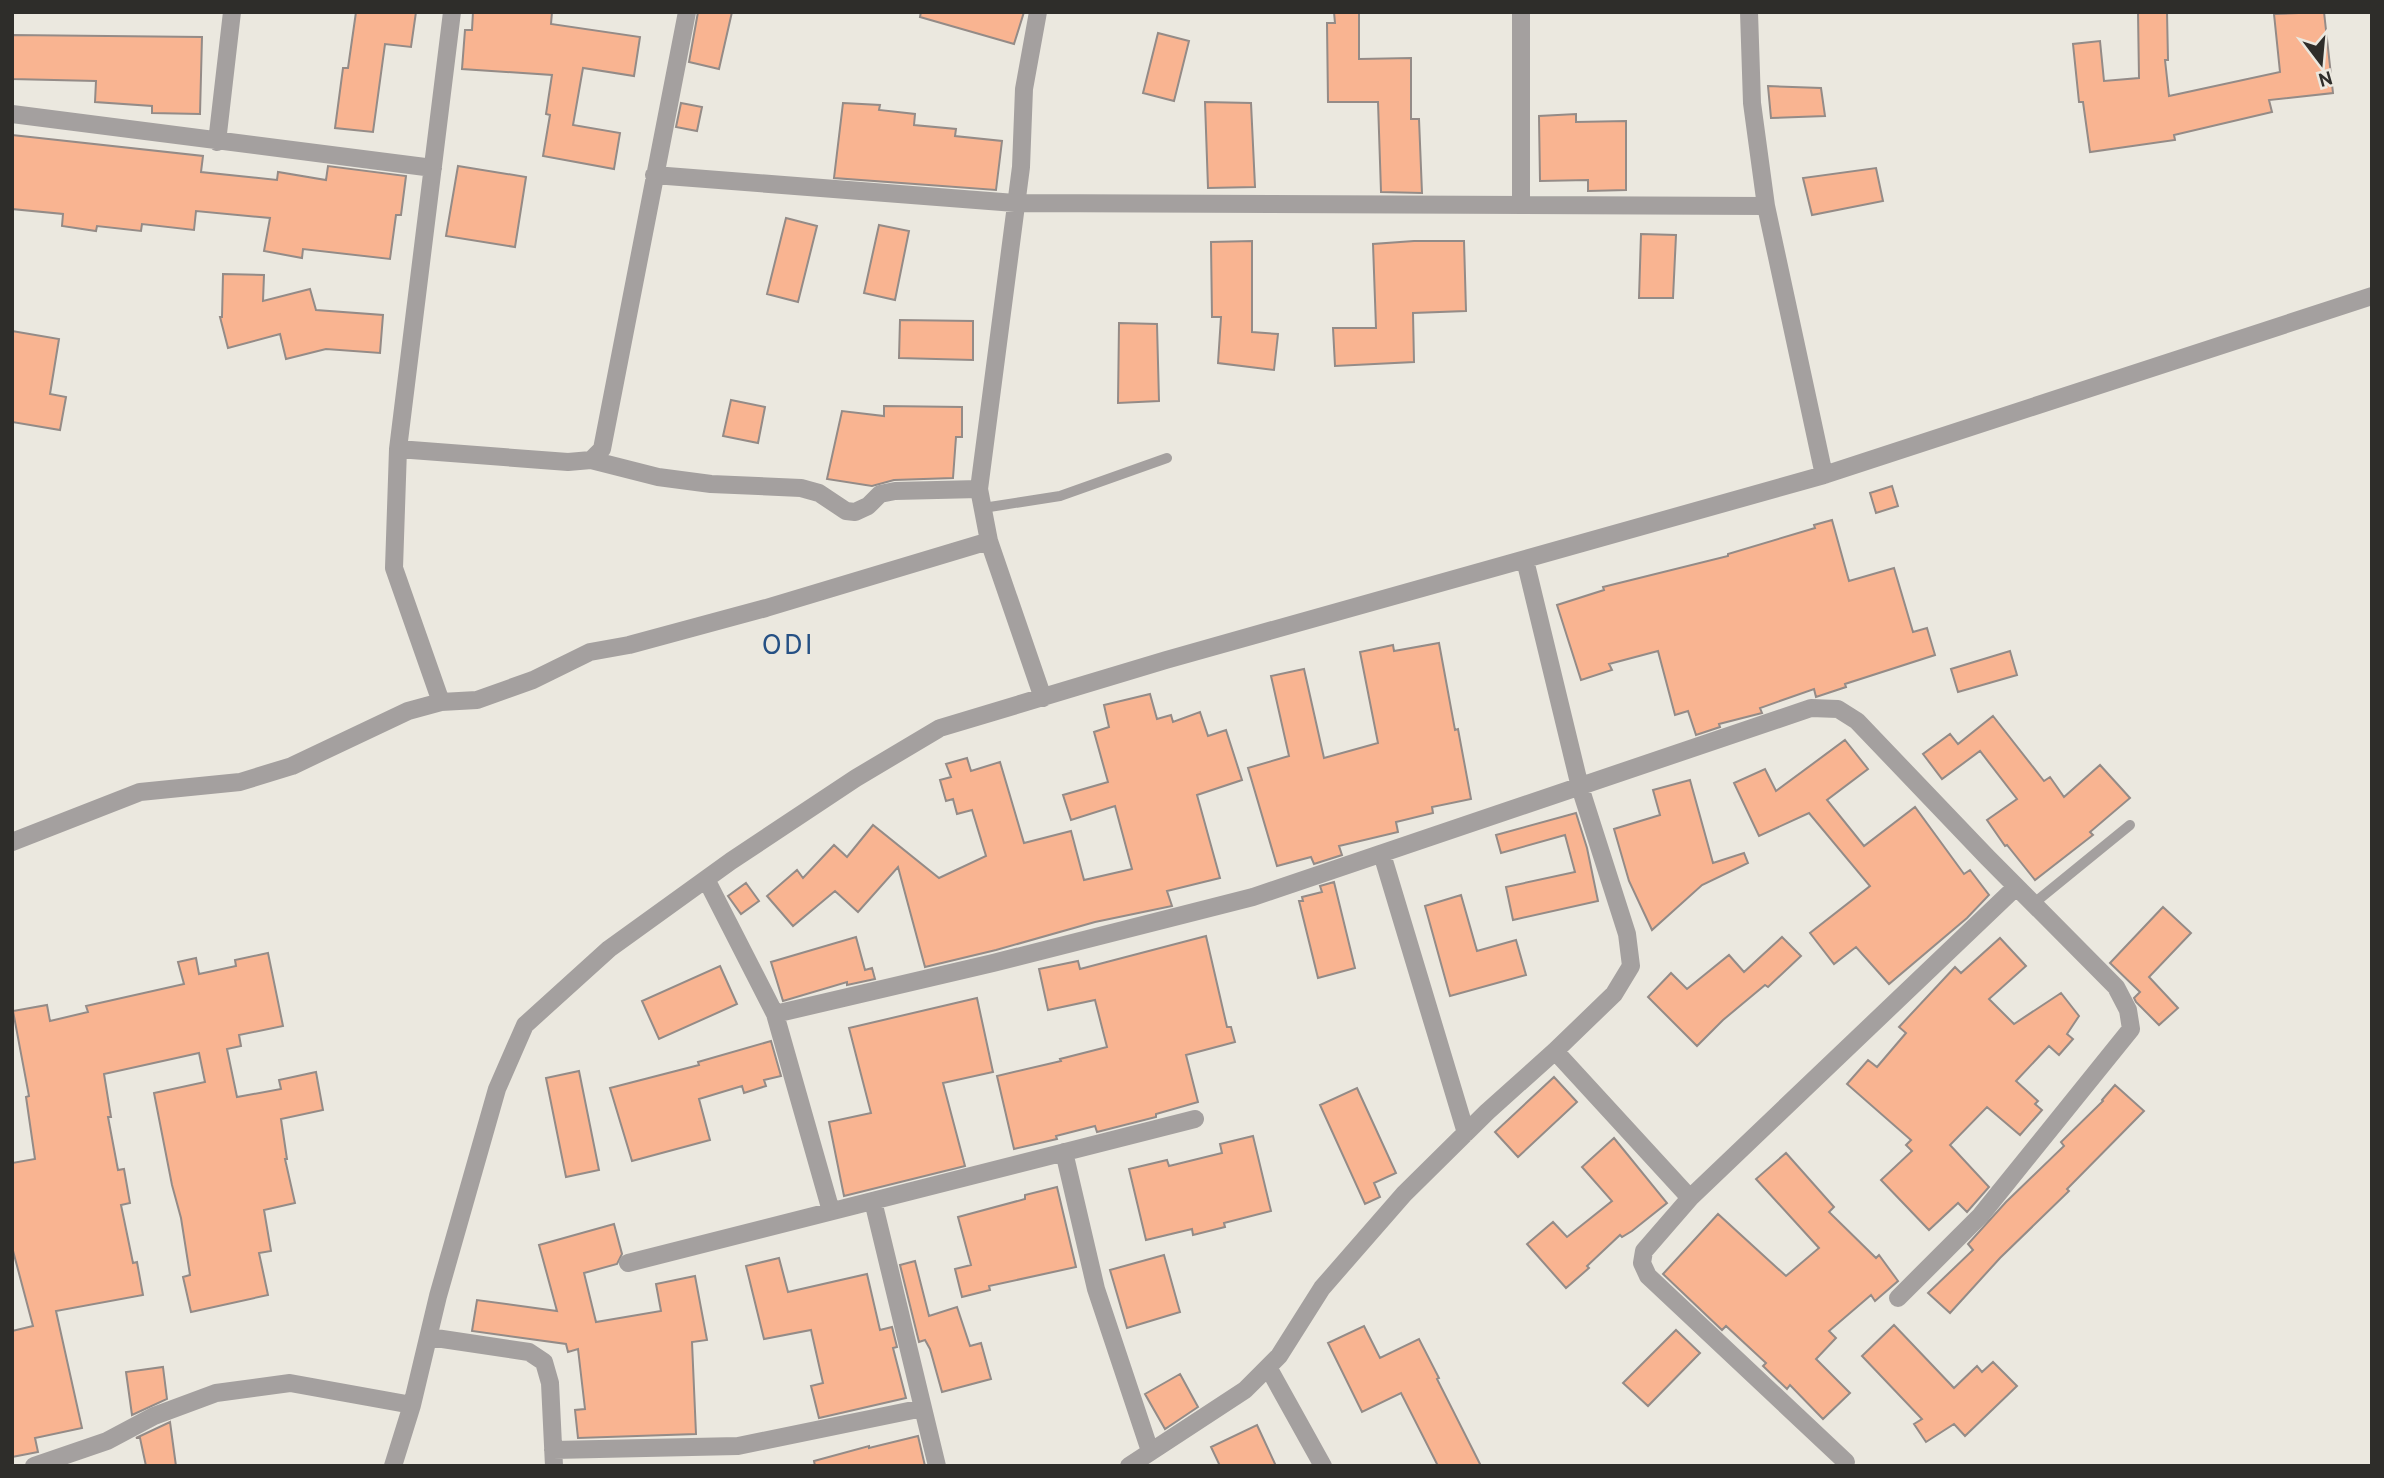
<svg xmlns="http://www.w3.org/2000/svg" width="2384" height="1478" font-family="Overpass,sans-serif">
	<rect width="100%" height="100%" fill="#ebe8df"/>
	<path fill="#f9b491" stroke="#948b87" stroke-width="2" d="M356,12H416L411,47L385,44L373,132L335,128L343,68H348Z
		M473,12H552L551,24L640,37L634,76L583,68L573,125L620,133L614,169L543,156L550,115L546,114L552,75L462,69L465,30H472Z
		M698,12H732L719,69L689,62Z
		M921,12H1024L1014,44L920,17Z
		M1334,12H1359V59L1411,58V119H1419L1422,193L1381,192L1378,102H1328L1327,23H1335Z
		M2138,12H2167L2168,60H2165L2169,96L2280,72L2274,14L2324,12L2333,93L2269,100L2272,112L2174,135L2175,140L2090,152L2083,102H2079L2073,44L2100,41L2104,81L2139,78Z
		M1158,33L1189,41L1174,101L1143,93Z
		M12,35L202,37L200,114L152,113V106L95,102L96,81L12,79Z
		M1768,86L1821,88L1825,116L1771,118Z
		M1205,102L1251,103L1255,187L1208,188Z
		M681,103L702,107L697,131L676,127Z
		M843,103L880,105L879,110L915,114L914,125L956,129L955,136L1002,141L996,190L834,178Z
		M1576,114V122L1626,121V190L1588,191V180L1540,181L1539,116Z
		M12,135L203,156L201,172L277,180L278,172L326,180L328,166L406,176L401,215H396L390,259L303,249L302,258L264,251L270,218L196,211L194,230L142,224L141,231L97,226L96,231L62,226L63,214L12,209Z
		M458,166L526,177L515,247L446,236Z
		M1876,168L1883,201L1812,215L1803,178Z
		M786,218L817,226L798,302L767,294Z
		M879,225L909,231L895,300L864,293Z
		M1641,234L1676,235L1673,298H1639Z
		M1252,241V332L1278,334L1274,370L1218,363L1221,317H1212L1211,242Z
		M1414,241H1464L1466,311L1413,313L1414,362L1335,366L1333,328H1376L1373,244Z
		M223,274L264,275L263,301L310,289L316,310L383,315L380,353L326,349L286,359L280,334L228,348L220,317H222Z
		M900,320L973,321V360L899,358Z
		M1119,323L1157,324L1159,401L1118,403Z
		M12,331L59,339L50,394L66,397L60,430L12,422Z
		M731,400L765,407L758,443L723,436Z
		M884,406L962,407V437H956L953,478L894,480L872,486L827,479L842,411L884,416Z
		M1892,486L1898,506L1876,513L1870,493Z
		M1832,520L1849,581L1894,568L1913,632L1927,628L1935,655L1845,684L1846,687L1816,697L1814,689L1760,708L1762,713L1719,724L1720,727L1696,735L1688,711L1675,715L1658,651L1609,664L1612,670L1581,680L1557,605L1604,590L1603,587L1728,556V554L1815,528L1814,525Z
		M1439,643L1455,730L1458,729L1471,799L1432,807L1433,813L1396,822L1398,832L1339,846L1342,855L1314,864L1311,857L1277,866L1248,768L1289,756L1271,676L1304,669L1324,758L1378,743L1360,652L1393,645L1394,651Z
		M2010,651L2017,675L1958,692L1951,669Z
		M1150,694L1157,719L1171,715L1173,722L1200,712L1208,736L1226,730L1242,780L1197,795L1220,878L1167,891L1172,906L1095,922L996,950L925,967L898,867L858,912L835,891L793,926L767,896L797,870L803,878L834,845L847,857L873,825L939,878L986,856L972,810L957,814L953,799L946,801L940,780L951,777L946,764L967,758L971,771L1000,762L1024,843L1071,831L1084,880L1132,869L1115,806L1071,820L1063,795L1108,782L1094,732L1109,727L1104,705Z
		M1993,716L2044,781L2050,777L2064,797L2100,765L2130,798L2090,832L2093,835L2035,880L2007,845L2005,846L1987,820L2017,799L1980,751L1942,779L1923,754L1950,734L1958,744Z
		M1845,740L1868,769L1827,800L1864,846L1915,807L1964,874L1970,870L1989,895L1967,918L1889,984L1856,947L1834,964L1810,933L1870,886L1809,813L1759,836L1734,783L1765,769L1776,791Z
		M1690,780L1713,863L1744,853L1748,863L1702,885L1652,930L1629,881L1614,829L1660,815L1653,790Z
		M1576,813L1587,848L1598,901L1513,920L1506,887L1575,872L1565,835L1501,853L1496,835Z
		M1334,882L1355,968L1318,978L1299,901H1303L1302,897L1322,892L1320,886Z
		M746,883L759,901L741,914L728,896Z
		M1461,895L1477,951L1516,940L1526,975L1450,996L1425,906Z
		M2163,907L2191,933L2149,977L2178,1008L2159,1025L2136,1002L2134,998L2140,992L2110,963Z
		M1206,936L1227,1027H1231L1235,1042L1186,1055L1198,1102L1156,1114V1117L1097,1132L1095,1126L1056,1136L1057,1139L1014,1149L997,1076L1061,1061L1060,1059L1107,1047L1095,1000L1048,1010L1039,969L1078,961L1080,969Z
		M856,937L865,970L872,968L875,979L847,985V982L783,1001L771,962Z
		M1782,937L1801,956L1768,987L1765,985L1723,1020L1697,1046L1648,997L1671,973L1687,989L1729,955L1744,972Z
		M2000,938L2026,966L1989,999L2014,1024L2061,993L2079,1016L2067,1034L2073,1039L2059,1055L2049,1046L2016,1081L2038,1101L2035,1104L2042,1110L2020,1135L1987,1107L1950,1145L1989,1187L1967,1212L1958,1203L1929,1230L1881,1180L1912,1151L1906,1145L1911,1140L1847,1084L1868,1060L1877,1067L1906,1033L1899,1027L1955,967L1961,973Z
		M268,953L283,1026L239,1035L241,1046L227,1049L237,1097L281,1089L279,1080L316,1072L323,1110L281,1119L287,1159H285L295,1203L264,1210L271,1251L259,1253L268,1295L191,1312L183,1277L190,1275L181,1218L172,1185L154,1093L205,1082L199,1053L104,1074L111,1117H108L118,1170L124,1169L130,1203L121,1205L133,1263L137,1262L143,1295L56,1311L82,1428L35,1438L38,1452L12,1457V1331L33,1326L12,1247V1163L35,1159L26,1097L29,1096L13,1011L47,1005L50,1021L88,1012L86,1006L184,984L178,962L196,958L199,974L236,966L235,960Z
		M720,966L737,1004L659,1039L642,1001Z
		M977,998L993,1072L943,1083L965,1166L844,1196L829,1122L871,1113L849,1028Z
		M771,1041L781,1076L764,1080L766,1086L744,1093L742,1086L699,1099L710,1140L632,1161L610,1088L699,1065L698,1062Z
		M579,1071L599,1170L566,1177L546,1078Z
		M1554,1077L1577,1102L1518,1157L1495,1132Z
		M2115,1085L2144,1111L2067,1189L2069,1191L2000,1258L1950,1313L1928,1293L1973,1250L1968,1244L2006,1202L2064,1146L2061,1142L2103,1101L2102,1100Z
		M1357,1088L1396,1173L1374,1183L1380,1197L1365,1204L1320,1105Z
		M1253,1136L1271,1211L1224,1223L1225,1227L1193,1235L1192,1229L1146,1240L1129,1169L1167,1160L1169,1166L1222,1153L1220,1144Z
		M1614,1138L1667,1203L1632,1231L1622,1237L1620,1235L1587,1266L1589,1268L1566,1288L1527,1244L1553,1222L1567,1237L1612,1201L1582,1167Z
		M1786,1153L1834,1207L1829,1212L1876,1258L1879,1255L1898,1281L1875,1301L1871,1295L1829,1331L1836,1338L1816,1359L1850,1393L1823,1419L1790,1385L1787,1389L1763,1366L1766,1363L1726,1326L1722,1330L1663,1274L1718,1214L1786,1276L1819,1248L1756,1179Z
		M1057,1187L1076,1267L989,1286L990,1290L962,1297L955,1269L971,1265L958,1217L1025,1199V1195Z
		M614,1224L622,1254L617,1264L584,1273L596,1322L661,1311L656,1284L695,1276L707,1340L692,1342L696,1434L578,1438L575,1410L585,1409L578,1349L568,1352L566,1344L472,1331L477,1300L557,1311L539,1245Z
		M1164,1255L1180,1312L1127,1328L1110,1270Z
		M779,1258L788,1292L867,1274L880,1330L892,1327L897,1347L893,1348L906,1398L819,1418L811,1386L823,1383L811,1330L764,1339L746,1266Z
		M915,1261L929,1316L957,1307L970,1346L981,1343L991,1379L942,1392L930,1349L925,1340L919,1342L900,1265Z
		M1894,1325L1954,1388L1977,1366L1982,1372L1993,1362L2017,1386L1965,1436L1954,1424L1926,1442L1914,1424L1922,1419L1862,1356Z
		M1364,1326L1380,1358L1419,1339L1439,1378L1437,1379L1481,1466H1438L1401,1393L1362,1412L1328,1343Z
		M1676,1330L1700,1353L1648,1406L1623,1383Z
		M163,1367L167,1399L132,1415L126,1372Z
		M1180,1374L1198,1407L1165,1429L1145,1394Z
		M170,1422L176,1466H146L140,1438H136Z
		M1257,1425L1276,1466H1220L1211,1447Z
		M918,1436L925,1466H815L814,1461L869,1446V1448Z"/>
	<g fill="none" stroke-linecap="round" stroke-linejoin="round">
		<path stroke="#a4a09f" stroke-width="10" d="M983,508L1060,496L1167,458
			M2033,904L2130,825"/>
		<path stroke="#a4a09f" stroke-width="18" d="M1038,12L1024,89L1021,167L979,489L989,541L1043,698
			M1521,12V205
			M1749,12L1752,103L1766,206L1824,475
			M12,114L433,168
			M217,142L232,12
			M654,175L1015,203L1766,206
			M398,449L568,462L591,460L658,477L711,484L801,488L819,493L846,511L855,512L868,506L880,494L895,491L979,489
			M591,460L602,449L687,12
			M441,702L394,568L398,449L452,12
			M12,842L140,792L240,782L292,766L408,711L441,702L477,700L533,680L590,652L629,645L766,608L989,541
			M1382,854L1466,1133
			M706,879L775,1014L831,1211
			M775,1014L993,963L1253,897L1811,708L1838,709L1857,721L1987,857L2116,987L2128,1010L2131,1029L1981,1215L1898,1298
			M1555,1051L1690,1198
			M1064,1152L1096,1289L1150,1451
			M873,1201L937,1466
			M628,1263L1195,1119
			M429,1337L529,1352L544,1362L550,1383L554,1466
			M1268,1367L1323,1466
			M553,1450L738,1446L923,1408
			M1846,1462L1648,1276L1642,1263L1644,1251L1690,1198L2016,887
			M34,1466L107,1441L154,1416L216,1393L290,1383L412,1405
			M393,1466L412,1405L438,1296L497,1089L525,1025L609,949L731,861L856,778L940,728L1166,660L1824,475L2372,296
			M1129,1466L1245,1390L1279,1356L1322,1288L1404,1194L1487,1112L1555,1051L1614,994L1631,966L1627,934L1580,787L1525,560"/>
	</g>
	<g text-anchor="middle" stroke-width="5" stroke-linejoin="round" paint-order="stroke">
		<g font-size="28" letter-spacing="2" fill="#255084" stroke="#ebe8df">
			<text x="788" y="654">ODI</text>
		</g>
	</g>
	<rect width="2384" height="1478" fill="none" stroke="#2e2d2a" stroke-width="28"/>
	<g transform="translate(2321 63) rotate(164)" stroke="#ebe8df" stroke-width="5" paint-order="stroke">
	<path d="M0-5L12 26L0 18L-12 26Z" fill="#2e2d2a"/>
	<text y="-10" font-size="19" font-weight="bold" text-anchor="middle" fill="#2e2d2a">N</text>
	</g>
</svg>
